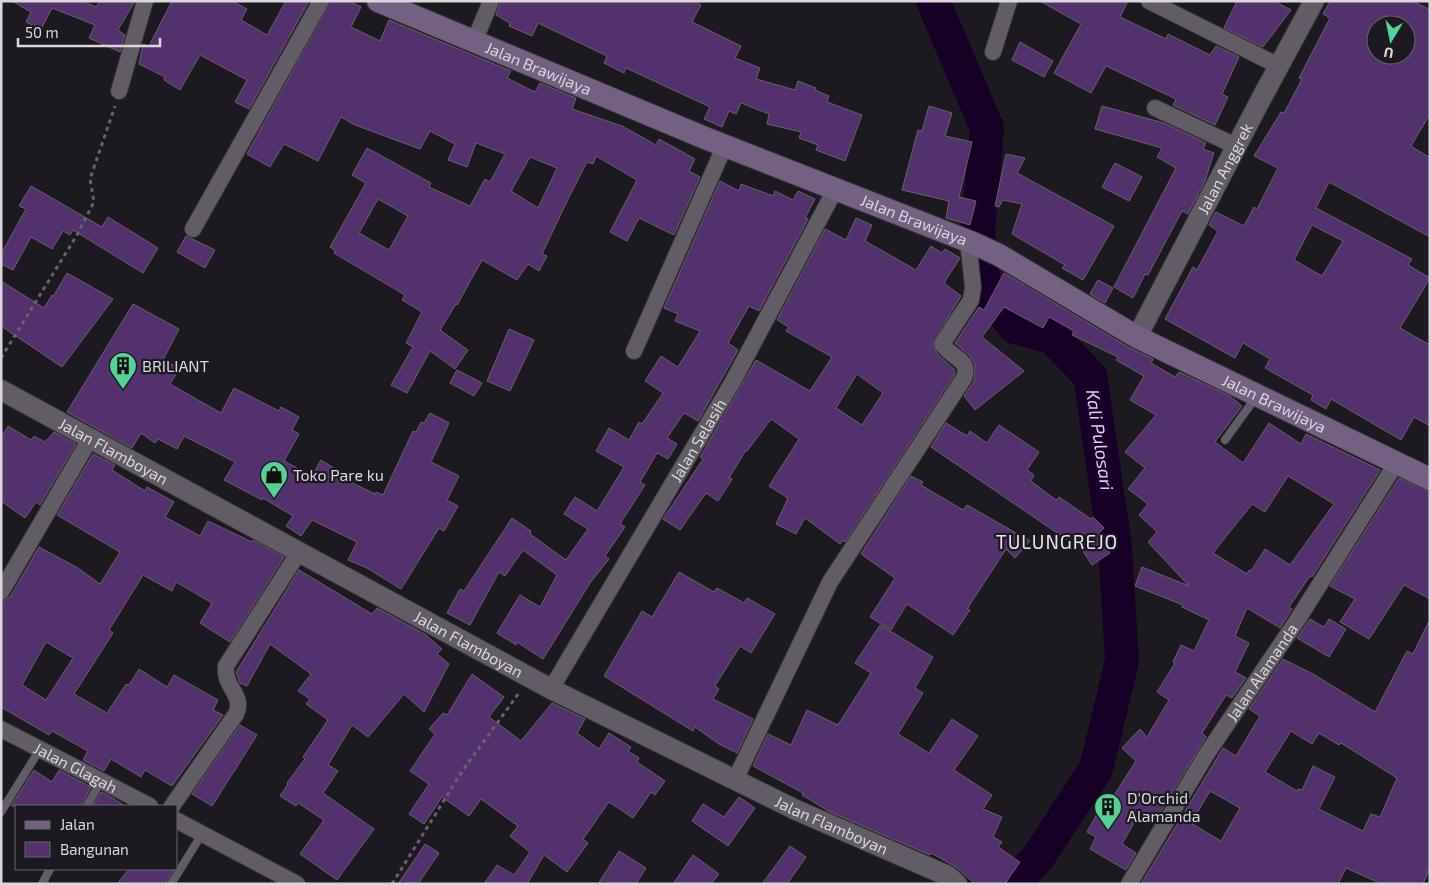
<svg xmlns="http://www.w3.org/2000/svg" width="1431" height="885" font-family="'Exo 2',sans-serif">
	<rect width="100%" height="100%" fill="#1d1921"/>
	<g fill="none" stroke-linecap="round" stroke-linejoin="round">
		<path stroke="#160025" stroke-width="34" id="s1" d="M933,1L987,128L978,230L984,288L1015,327L1052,337L1090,376L1115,546L1122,661L1096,769L1039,856L1013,884"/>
	</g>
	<path fill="#53316c" stroke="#66616a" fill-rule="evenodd" d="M12,1H82L96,7L100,1H135L118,30L125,35L120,52L89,38L95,25L52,8L41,29L26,22L31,12Z
		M172,1H232L247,9L241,20L267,35L286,1H309L249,109L235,102L247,80L200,55L180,90L164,80L165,77L139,64L143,44L149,46Z
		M331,1H349L361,7L351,27L380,41L389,20L511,71L507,78L535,92L540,83L576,98L572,109L622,126L656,145L659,139L695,159L689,171L700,177L674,235L639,218L627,241L610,232L637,180L596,156L593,164L587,162L570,195L542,254L547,256L539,271L528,264L517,280L482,260L457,305L456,304L440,330L468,350L455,369L430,351L407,393L391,385L413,347L406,343L422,312L402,300L405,295L334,253L335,250L330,247L366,183L352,175L367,148L431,183L429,187L470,206L485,179L490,182L505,154L476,143L467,167L448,160L455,144L430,131L420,149L355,125L341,117L318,161L284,144L270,167L247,154ZM530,157L557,168L538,208L511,191ZM378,199L408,216L389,250L359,233Z
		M501,1H693L701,5L692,22L741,46L735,58L760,68L756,79L795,90L798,81L816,88L815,90L829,96L827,102L862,115L845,161L816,150L818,145L799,138L801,132L767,124L769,114L741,103L736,114L729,111L722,127L704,119L710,107L626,68L624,73L604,63L607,56L538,23L532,36L509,26L510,23L496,15Z
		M1040,1H1128L1120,17L1166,39L1168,34L1210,55L1216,46L1239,57L1222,94L1228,97L1215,125L1173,105L1176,99L1106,66L1091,93L1054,73L1081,24Z
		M1237,1H1274L1291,10L1263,47L1224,28Z
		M1330,1H1413L1430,10V114L1411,146L1430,158V237L1329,182L1316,208L1412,259L1408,265L1430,278L1400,328L1430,345V426L1414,417L1401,440L1331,399L1326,409L1311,400L1313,395L1265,368L1270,359L1243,343L1235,358L1165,319L1193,267L1197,270L1218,231L1209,225L1216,212L1244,226L1254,207L1257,209L1278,168L1254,156L1281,112L1284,113L1302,79L1299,78L1330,18L1323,14ZM1376,25H1406V55H1376ZM1312,225L1343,241L1322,276L1294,260Z
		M1020,42L1053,61L1044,77L1012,60Z
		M929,106L952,113L945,136L972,142L959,197L976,201L970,225L946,218L949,201L902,190L918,130L922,131Z
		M1102,106L1164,123L1206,143L1203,149L1214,153L1205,181L1188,214L1182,211L1148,275L1145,274L1133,298L1114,287L1176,168L1157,157L1162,148L1095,129Z
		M1006,154L1025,158L1017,173L1114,226L1083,280L1062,268L1065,265L1012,234L1022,204L1003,200L999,207L995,206Z
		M1115,163L1142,177L1129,201L1102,187Z
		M720,181L739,191L741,184L773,196L775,191L793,200L798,191L815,199L805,218L808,219L759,311L749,306L728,343L738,350L698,421L684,413L667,438L677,444L668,459L657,453L640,482L645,485L620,524L625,527L605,556L609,559L590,583L543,659L517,642L516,645L497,633L520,595L540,607L557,575L523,550L505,576L499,572L470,625L447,613L460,589L464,591L512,518L531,531L530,534L566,560L588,529L564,514L575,497L597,511L624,467L596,451L609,428L629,440L639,422L642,424L663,393L645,381L661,356L678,367L700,331L675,321L678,314L664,308Z
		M31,186L102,227L108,217L158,248L143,273L73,230L70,235L63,231L52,249L31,237L13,270L1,264V254L26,209L19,206Z
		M856,218L872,225L865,241L916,270L931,246L942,253L945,249L960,258L944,283L961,296L932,344L938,355L954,369L955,374L845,542L843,540L840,544L805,518L796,534L776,524L788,498L769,486L799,439L771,419L747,451L746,450L729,478L732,479L718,501L706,493L680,530L663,519L703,459L700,457L756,360L810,391L832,357L786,331L789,327L777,320L825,229L846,240ZM857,374L883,393L862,425L836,408Z
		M186,236L215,250L205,268L177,252Z
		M67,273L113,299L62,367L1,326V281L44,308L52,295L53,297Z
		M1004,273L1130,348L1153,359L1151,363L1175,377L1179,372L1230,396L1242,406L1215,442L1243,463L1269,423L1301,444L1306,434L1380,470L1312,577L1310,576L1289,607L1292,609L1280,628L1247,608L1235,636L1249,643L1235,672L1246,678L1232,698L1226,695L1202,733L1206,737L1153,824L1139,814L1122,844L1136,853L1126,870L1090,849L1096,837L1087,832L1098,812L1102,814L1136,761L1122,748L1140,729L1147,737L1169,700L1157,692L1175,663L1173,662L1181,645L1194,651L1209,620L1182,607L1183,605L1135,586L1142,567L1189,586L1148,542L1157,532L1139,515L1148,504L1128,489L1145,468L1125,452L1156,415L1130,400L1144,376L1116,360L1118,357L1072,335L1074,331L1049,317L1043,328L1004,307L982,337L1024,371L975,410L964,396L974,381L975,365L970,356L955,343L979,307L984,310ZM1288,476L1334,504L1290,565L1265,549L1251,571L1249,570L1247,574L1213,553L1252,504L1265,512Z
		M1098,280L1113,288L1105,303L1090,294Z
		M133,304L179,329L163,360L180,368L170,384L221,413L234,388L279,411L281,407L299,417L292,430L299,434L284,461L312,476L321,460L340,472L338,476L375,494L376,492L383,495L413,431L416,432L421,422L424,423L430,413L449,423L431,462L459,476L447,500L458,506L444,531L439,528L401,589L367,568L348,560L357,542L312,520L301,536L286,526L293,516L263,498L262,500L224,480L235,462L184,436L177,449L158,439L155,443L141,433L132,448L67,412Z
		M509,329L534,340L510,391L487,381Z
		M457,370L482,383L474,396L450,383Z
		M946,423L967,436L970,431L987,443L999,425L1039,452L1027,470L1034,475L1031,481L1056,500L1059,497L1091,519L1093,517L1104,528L1098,534L1110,553L1092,565L1073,536L1069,541L931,447Z
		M8,426L31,440L34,436L45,442L54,432L76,444L40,505L36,502L25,518L1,501V438Z
		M93,454L115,465L112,470L145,491L147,487L174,502L165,517L200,536L208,521L252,542L253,540L284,557L230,642L200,623L212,603L176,582L172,591L143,575L109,630L113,633L74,694L107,713L126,684L129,685L139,669L167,687L174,675L218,700L213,710L223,715L172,786L145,770L141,777L111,759L104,771L83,760L88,751L52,731L49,735L1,707V602L10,597L39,547L78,568L100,584L120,552L57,515ZM46,642L73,658L46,700L22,685Z
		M911,476L923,482L921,485L963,510L967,505L1030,541L1015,558L1006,549L967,609L970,610L953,635L907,604L891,630L870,617L895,578L861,554Z
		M1399,478L1430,492V599L1404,585L1369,639L1340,622L1355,599L1330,586Z
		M299,570L372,614L377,608L426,635L442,649L437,654L449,664L424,712L404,694L368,737L352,725L328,765L338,771L323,793L374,829L337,880L300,854L324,820L298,803L296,806L280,796L288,784L287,783L305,759L303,757L328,720L306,704L310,699L298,691L311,674L270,644L247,686L240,683L236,672Z
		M679,572L714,592L717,588L744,603L747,598L775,614L751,653L740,646L715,686L719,689L713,699L753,719L737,753L719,744L695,727L693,731L604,676L642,611L652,617Z
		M1310,619L1324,627L1329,619L1346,629L1329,657L1297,638Z
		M1430,619V868L1423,884H1382L1346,868L1338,884H1141L1223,748L1236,756L1260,716L1249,709L1283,659L1313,674L1375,712L1407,651L1413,654ZM1291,731L1312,744L1319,733L1339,745L1341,743L1397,778L1380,817L1371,814L1363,831L1319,809L1335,777L1313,766L1302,790L1298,789L1297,791L1265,772ZM1210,791L1240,808L1221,841L1191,823Z
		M880,625L933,657L915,688L923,693L898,734L929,753L952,719L978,736L954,770L992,795L983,809L1002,817L993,837L1002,842L998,847L1020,862L1005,884H975L956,867L931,853L930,855L830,812L802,795L803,793L753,766L768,734L791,745L807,710L838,725L871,673L855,663Z
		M472,674L504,697L489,717L521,741L552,703L585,719L577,733L599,749L609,733L631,747L628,751L639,758L637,762L665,781L655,795L651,792L633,818L609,802L583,839L588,843L567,872L544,855L527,884H484L497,865L514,875L530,852L510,836L518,826L481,799L469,816L442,797L424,824L409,814L429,784L410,771L435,734L429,729L443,713L447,715Z
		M240,725L257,735L212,806L192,794Z
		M34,770L52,782L59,770L91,787L81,806H11Z
		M101,792L111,797L125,806H93Z
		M739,797L755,808L728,846L692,821L703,804L724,817Z
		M425,844L439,853L418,884H398Z
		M790,846L806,857L787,884H762Z
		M619,851L646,868L636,884H598Z
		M693,855L719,874L711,884H673Z
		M129,869H174L165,884H117Z"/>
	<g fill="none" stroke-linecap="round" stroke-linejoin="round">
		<defs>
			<path id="service" d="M1225,440L1256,397
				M87,806L101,781
				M1,812L40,749
				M42,884L50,869
				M171,884L202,834"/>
			<g id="minor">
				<path d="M1149,1L1279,66"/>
				<path d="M474,42L491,1"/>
				<path d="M993,52L1009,1"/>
				<path d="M119,91L145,1"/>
				<path d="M1155,108L1236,146"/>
				<path d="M193,229L321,1"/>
				<path d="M634,351L725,145"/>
				<path d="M1,592L90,439"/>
				<path id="s2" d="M551,689L732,383L836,188"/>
				<path id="s3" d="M1,729L150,806"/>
				<path d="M735,780L830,582L964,378C971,359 951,358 942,344L971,300L973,287L968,241"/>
				<path d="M172,806L236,714C245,695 223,687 226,666L299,552"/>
				<path d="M176,820L297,884"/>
				<path id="s4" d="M1129,884L1206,755L1296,622L1397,462"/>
			</g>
			<g id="tertiary">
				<path id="s5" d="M1137,337L1261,99L1314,1"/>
				<path id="s6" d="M1,390L551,689L796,810L948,876L957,884"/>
			</g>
			<g id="secondary">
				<path id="s7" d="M378,1L705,138L973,243L999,255L1137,337L1430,479"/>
			</g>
		</defs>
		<use href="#service" stroke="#353338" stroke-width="9"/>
		<use href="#minor" stroke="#353338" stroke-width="18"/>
		<use href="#tertiary" stroke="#353338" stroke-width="22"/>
		<use href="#secondary" stroke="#353338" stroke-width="24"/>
		<path stroke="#66636a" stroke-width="3" stroke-dasharray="4 4" stroke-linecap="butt" d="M1,358L77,235L94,202L90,179L115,106
			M392,884L463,770L519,693"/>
		<use href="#service" stroke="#615c65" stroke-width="8"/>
		<use href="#minor" stroke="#615c65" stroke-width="16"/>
		<use href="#tertiary" stroke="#615c65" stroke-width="20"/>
		<use href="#secondary" stroke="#746182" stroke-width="22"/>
	</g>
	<defs>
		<symbol id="building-pin" viewBox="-11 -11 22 30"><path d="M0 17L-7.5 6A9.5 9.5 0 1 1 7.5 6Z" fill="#54d396" stroke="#1d1921"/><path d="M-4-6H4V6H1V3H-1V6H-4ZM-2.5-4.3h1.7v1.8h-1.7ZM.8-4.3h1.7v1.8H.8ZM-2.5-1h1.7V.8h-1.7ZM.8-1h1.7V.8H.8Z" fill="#111"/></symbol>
		<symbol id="shop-pin" viewBox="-11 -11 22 30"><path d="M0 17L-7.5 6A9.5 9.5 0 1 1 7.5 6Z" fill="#54d396" stroke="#1d1921"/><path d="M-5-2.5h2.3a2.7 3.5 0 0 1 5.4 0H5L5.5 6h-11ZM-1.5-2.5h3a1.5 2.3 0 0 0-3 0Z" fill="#111"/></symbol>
	</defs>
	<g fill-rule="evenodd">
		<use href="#building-pin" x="107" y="350" width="32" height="43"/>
		<use href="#shop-pin" x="258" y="459" width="32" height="43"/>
		<use href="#building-pin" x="1092" y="791" width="32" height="43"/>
	</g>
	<g text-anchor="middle" stroke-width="4.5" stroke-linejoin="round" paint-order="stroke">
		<g font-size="16" fill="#d9d6dc" stroke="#1d1921">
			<text dy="6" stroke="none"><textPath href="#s7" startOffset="174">Jalan Brawijaya</textPath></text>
			<text dy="6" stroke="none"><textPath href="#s5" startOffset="190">Jalan Anggrek</textPath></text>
			<text dy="6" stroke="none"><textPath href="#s7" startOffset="579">Jalan Brawijaya</textPath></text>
			<text dy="6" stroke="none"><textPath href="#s7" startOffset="984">Jalan Brawijaya</textPath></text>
			<text dy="6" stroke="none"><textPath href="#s2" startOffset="289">Jalan Selasih</textPath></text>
			<text dy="6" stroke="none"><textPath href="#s6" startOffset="128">Jalan Flamboyan</textPath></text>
			<text dy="6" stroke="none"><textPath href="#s6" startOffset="532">Jalan Flamboyan</textPath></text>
			<text dy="6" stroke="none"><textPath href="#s4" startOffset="250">Jalan Alamanda</textPath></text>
			<text dy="6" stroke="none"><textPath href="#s3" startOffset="84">Jalan Glagah</textPath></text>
			<text dy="6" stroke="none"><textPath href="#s6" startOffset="938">Jalan Flamboyan</textPath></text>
		</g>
		<g font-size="16" fill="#d9d6dc" stroke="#1d1921" text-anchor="start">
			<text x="142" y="372">BRILIANT</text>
			<text x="293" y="481">Toko Pare ku</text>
			<text x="1127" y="804">D'Orchid<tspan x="1127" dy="18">Alamanda</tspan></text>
		</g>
		<g font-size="18" font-style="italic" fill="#e5c8fe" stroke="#1d1921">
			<text dy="6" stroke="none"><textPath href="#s1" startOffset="506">Kali Pulosari</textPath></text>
		</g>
		<g font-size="19" letter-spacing="1" fill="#e7e1ec" stroke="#1d1921">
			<text x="1057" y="549">TULUNGREJO</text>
		</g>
	</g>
	<rect width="1431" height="885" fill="none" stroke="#d9d6dc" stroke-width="5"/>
	<rect x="15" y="805" width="162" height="65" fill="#1d1921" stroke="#68656c"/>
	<rect x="25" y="821" width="25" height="8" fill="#746182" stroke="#68656c"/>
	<text x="60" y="830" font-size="15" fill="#d9d6dc">Jalan</text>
	<rect x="25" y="842" width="25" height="15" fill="#53316c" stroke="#68656c"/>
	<text x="60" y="855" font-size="15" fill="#d9d6dc">Bangunan</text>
	<g transform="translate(1391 40) rotate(190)"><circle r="24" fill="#1d1921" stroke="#68656c"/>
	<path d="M0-4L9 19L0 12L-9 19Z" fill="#54d396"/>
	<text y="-8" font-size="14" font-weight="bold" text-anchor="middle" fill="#d9d6dc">U</text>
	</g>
	<path d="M18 38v8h142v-8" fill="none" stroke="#d9d6dc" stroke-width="2.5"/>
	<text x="25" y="38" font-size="15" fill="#d9d6dc" stroke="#1d1921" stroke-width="4" paint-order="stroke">50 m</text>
</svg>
